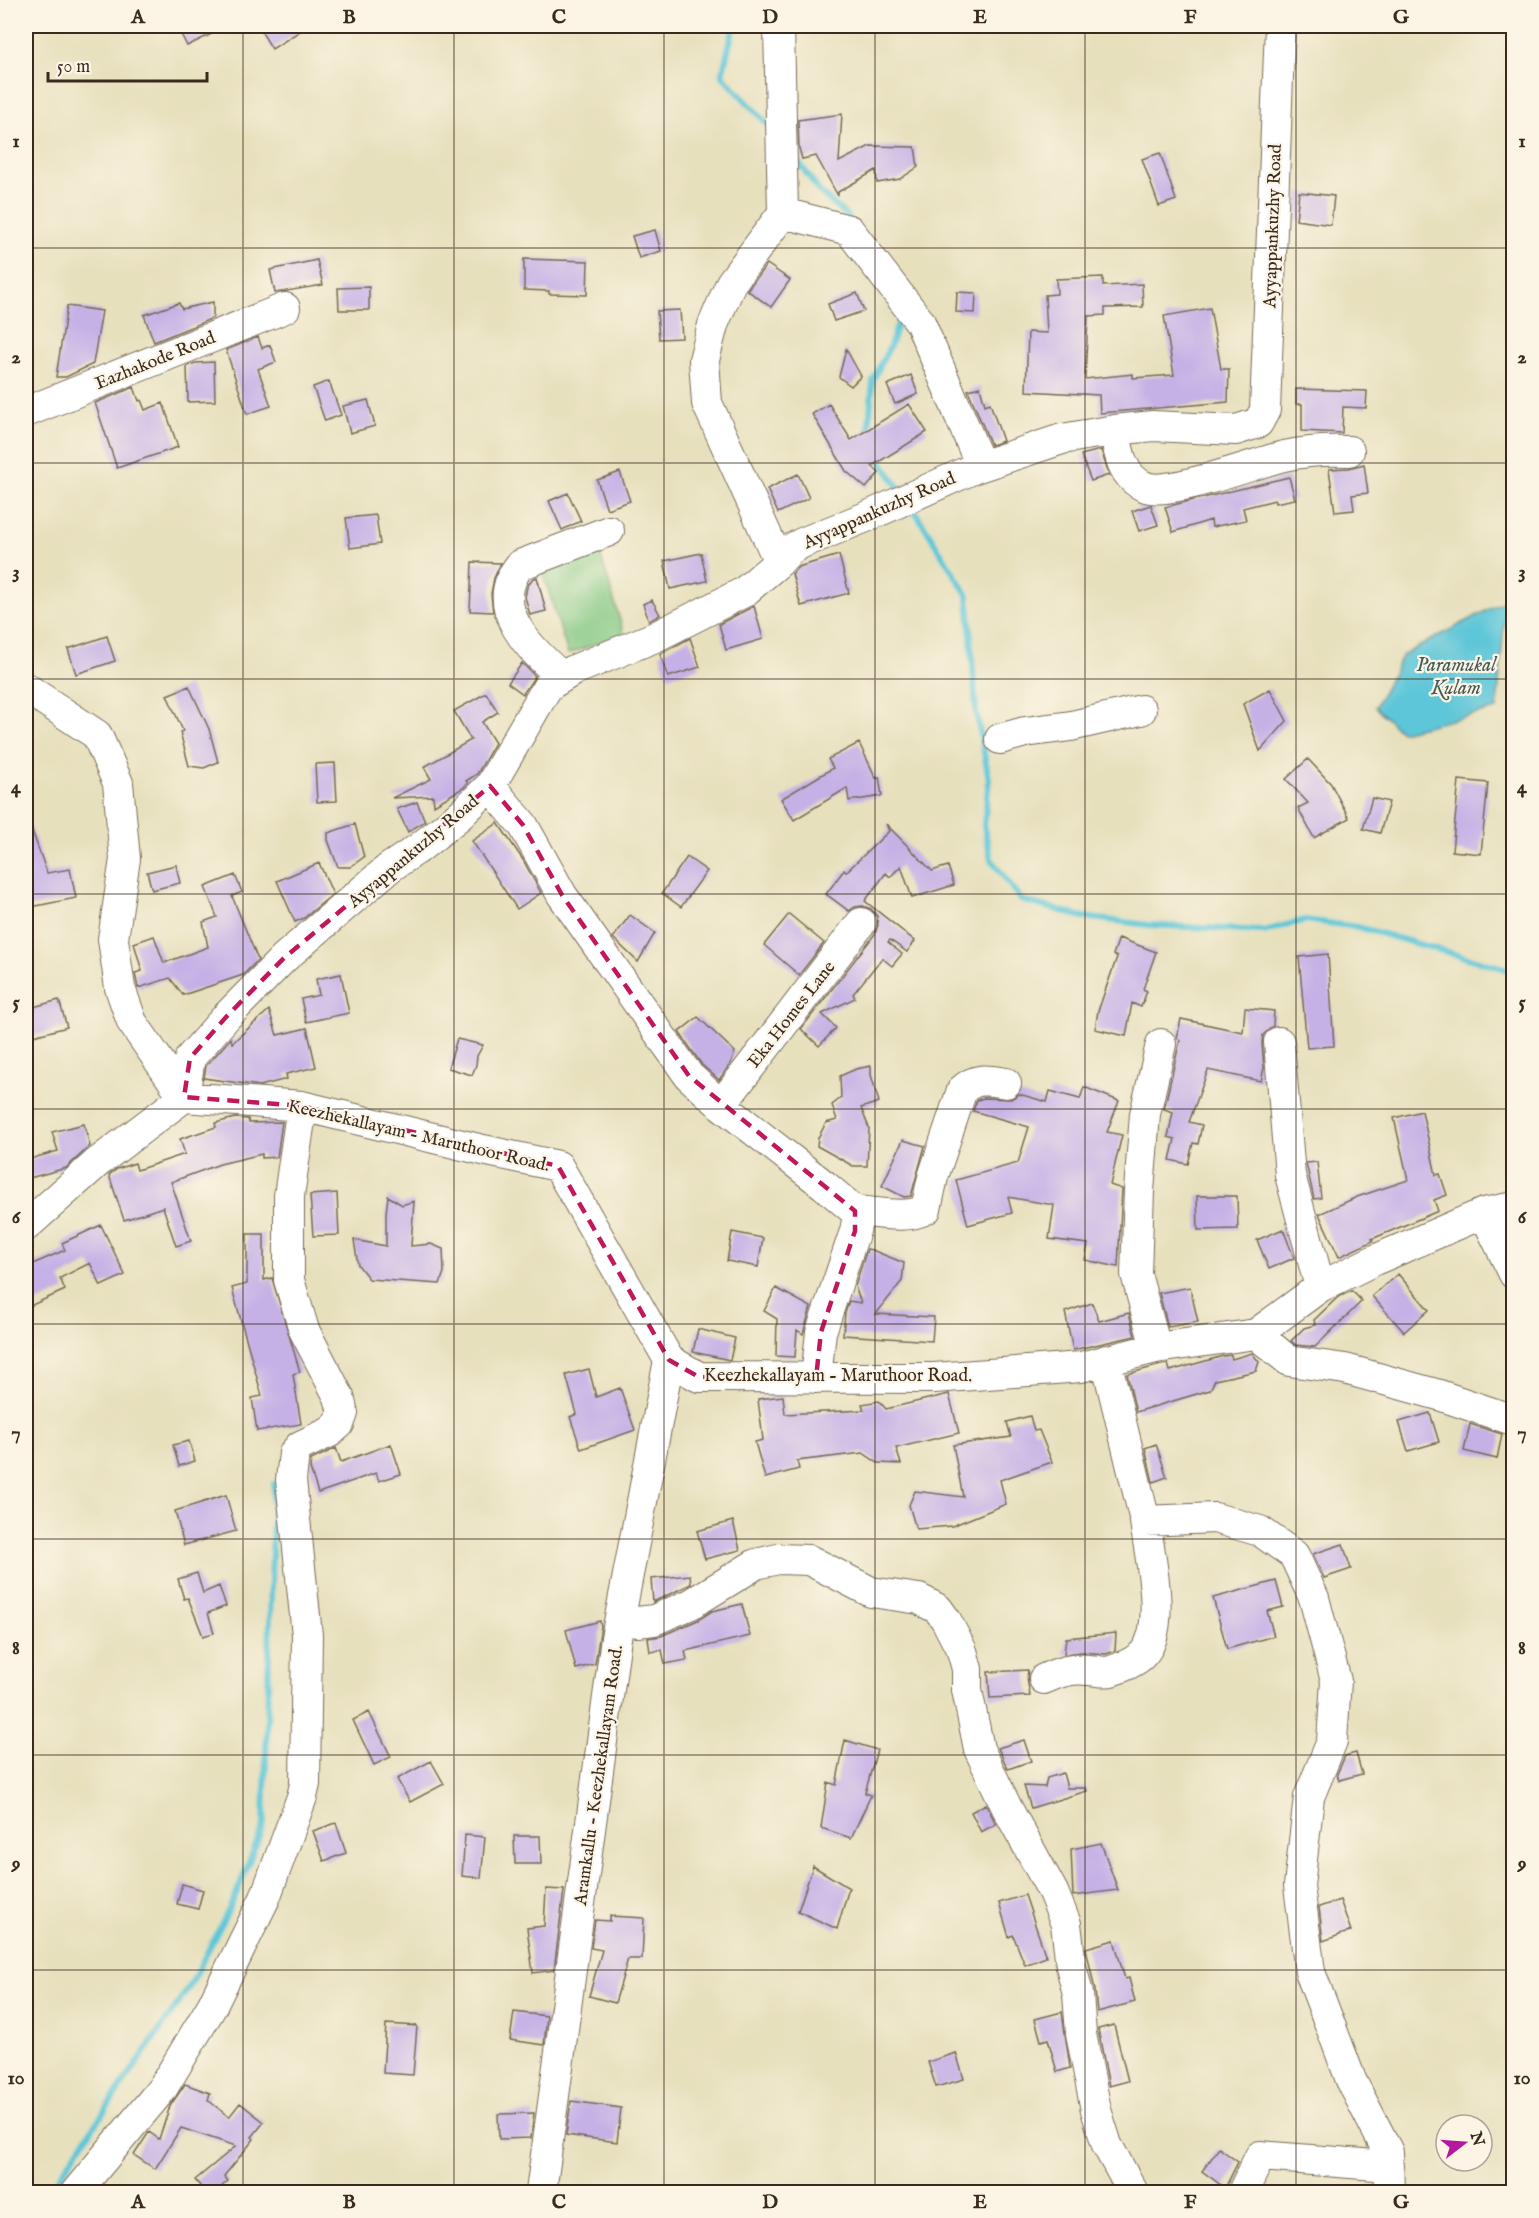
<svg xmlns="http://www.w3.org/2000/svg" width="1539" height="2218" font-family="'IM FELL English',serif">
	<rect width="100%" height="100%" fill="#fcf5e5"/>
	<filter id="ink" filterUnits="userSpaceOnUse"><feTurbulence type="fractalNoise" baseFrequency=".0167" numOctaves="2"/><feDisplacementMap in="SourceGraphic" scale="12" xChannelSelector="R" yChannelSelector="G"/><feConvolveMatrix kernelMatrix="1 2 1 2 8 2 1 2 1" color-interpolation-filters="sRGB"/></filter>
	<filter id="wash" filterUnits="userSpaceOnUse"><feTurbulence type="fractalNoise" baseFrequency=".008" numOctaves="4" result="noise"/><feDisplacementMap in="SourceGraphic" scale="24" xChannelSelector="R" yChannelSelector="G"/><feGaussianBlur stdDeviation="1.35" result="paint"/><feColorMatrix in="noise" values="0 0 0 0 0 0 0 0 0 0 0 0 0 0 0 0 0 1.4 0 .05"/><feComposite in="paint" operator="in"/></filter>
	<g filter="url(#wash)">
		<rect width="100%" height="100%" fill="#e7e0bd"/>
		<path fill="#81c782" stroke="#5e7850" stroke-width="1.5" d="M597,543L624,634L568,654L541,567Z"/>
		<path fill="#5dc6d8" stroke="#4c787b" stroke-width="1.5" d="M1506,600L1497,709L1401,732L1375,707L1403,655Z"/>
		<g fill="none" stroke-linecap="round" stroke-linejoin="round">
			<path stroke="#5dc6d8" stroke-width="6" d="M734,26L722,75L771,128
				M793,154L819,191L849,218
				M868,437L873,380L890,346L902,312
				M877,456L902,492
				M911,505L968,596L976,711L989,779L984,826L991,859L1021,900L1083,917L1148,925L1265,931L1305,920L1358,927L1514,971
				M49,2192L190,1986L235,1897L264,1824L274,1484"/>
		</g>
		<g id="blocks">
			<path fill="#c5b1e6" d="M177,26H228L187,46Z
				M258,26H308L272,49Z
				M842,114L839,162L870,146L915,147L918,167L900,179L877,183L876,170L838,192V196L816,156L802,159L799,148L798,120Z
				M1160,153L1176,200L1159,206L1142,159Z
				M1299,192L1334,196L1331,225L1296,220Z
				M655,230L661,251L639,258L632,236Z
				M524,259L588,261L587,295L549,294V291L524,290Z
				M317,260L323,285L275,293L270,270Z
				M767,264L790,280L771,307L747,290Z
				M1103,277V286L1142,284L1143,307L1105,308V315L1088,316L1085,379L1133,374V378L1174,375L1164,316L1210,308L1221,369H1229L1228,402L1100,413L1099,395L1026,391L1028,332L1047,333L1045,295L1057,294L1056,279Z
				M369,287V310H339L338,288Z
				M957,292L976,293L975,313L956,312Z
				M857,293L864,311L834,321L828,304Z
				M213,302V318L154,342L144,315L179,303L182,309Z
				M67,306L102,311L93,364L66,377H56Z
				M680,310L682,338L659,339L657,311Z
				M258,337L262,348L270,345L276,362L258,369L271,406L247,414L226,350Z
				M846,349L861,376L851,386L839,377Z
				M214,362L215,401L188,402L187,366L195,363Z
				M911,375L918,394L895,404L887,385Z
				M329,381L341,415L325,421L313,387Z
				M134,387L139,401L141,400L145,410L163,403L178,447L117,468L95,403Z
				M980,387L985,405L990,403L1003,441L991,445L968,390Z
				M1296,389L1367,391L1366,408L1343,407L1342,433L1302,431V404H1296Z
				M368,400L375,426L350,433L343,406Z
				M829,404L851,440L909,404L927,432L872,466L879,473L866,488L846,471L812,414Z
				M1101,450L1109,475L1091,481L1081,455Z
				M1364,464L1368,493L1352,495L1354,510L1335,512L1329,469L1349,468Z
				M620,472L630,501L607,509L597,480Z
				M798,474L809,498L778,513L767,489Z
				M1289,477L1295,499L1275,503V500L1243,508L1246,520L1212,527L1211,520L1173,532L1165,507Z
				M568,493L581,521L562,530L549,501Z
				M1151,505L1158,525L1139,531L1132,511Z
				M376,515L380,544L350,548L346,518Z
				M701,553L707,581L670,589L664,561Z
				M839,555L849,593L801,606L792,574L798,567Z
				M472,562L501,563L494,578L491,594L493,612L470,611Z
				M537,577L546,611L530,615L525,597L527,587L532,579Z
				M652,600L660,615L649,621L643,604Z
				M754,606L763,639L726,650L719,624Z
				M107,636L115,661L76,674L68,649Z
				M690,638L700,667L668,677L660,654Z
				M522,663L535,676L523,694L508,683Z
				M189,686L209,729L218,762L204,768L189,766L180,732L183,731L167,695Z
				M1270,689L1287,721L1260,751L1243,704Z
				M486,693L498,712L482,722L495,743L477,774L466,781L468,783L463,788L434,805L433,796L392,798L431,779L424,767L471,740L454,711Z
				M859,743L876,778L879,777L882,796L849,801L847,788L794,820L781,799L833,768L828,759Z
				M1308,759L1331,784L1349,818L1314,838L1298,808L1308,803L1286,779Z
				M335,763L337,801L317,802L315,764Z
				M1459,780L1488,783L1481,854L1452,851Z
				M1372,798L1389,802L1380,833L1363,829Z
				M417,802L425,821L408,832L397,809Z
				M28,819L47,873L70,869L76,898L26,908V820Z
				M498,823L523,860L541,893L517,909L472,841Z
				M355,824L364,857L350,867H338L328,840V833Z
				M886,824L932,871L948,866L954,885L912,898L901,866L890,877L886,873L865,901L915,941L907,952L890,940L888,942L902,954L892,966L882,958L853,994L855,998L822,1014L836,1028L819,1046L801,1029L875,934L878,925L877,916L871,909L863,906L855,907L849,911L826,894L844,870L846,872L889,831Z
				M687,857L707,871L681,907L662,893Z
				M319,863L333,894L304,918L295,922L277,881Z
				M176,865L180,883L152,890L147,872Z
				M235,875L242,892L232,896L258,960L243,975L183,995L170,978L138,988L135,973L142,971L134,943L154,936L164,963L208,947L203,922L217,917L205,887Z
				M789,914L824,943L799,975L764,945Z
				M630,915L655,933L638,962L613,938Z
				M1119,938L1156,952L1143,989L1147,991L1141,1007L1132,1003L1126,1036L1095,1029L1098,1011L1117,957L1113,955Z
				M1328,954L1334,1046L1307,1048L1299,957Z
				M341,974L349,1013L306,1022L301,999L319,995L316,979Z
				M59,1000L67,1027L26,1038V1009Z
				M1245,1008L1274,1011L1273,1026L1263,1035L1262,1043L1264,1068L1261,1081L1208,1070L1189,1122L1202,1125L1198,1144L1193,1143L1188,1164L1170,1160L1175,1139L1168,1137L1173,1112L1164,1109L1180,1040L1177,1038L1181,1019L1243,1032Z
				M269,1010L277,1035L307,1028L316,1067L286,1074L287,1079L260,1086L204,1078L206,1066L231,1038L232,1043Z
				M698,1017L735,1052L731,1063L719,1080L702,1065L679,1032Z
				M457,1039L483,1045L477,1056L476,1065L472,1075L448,1068Z
				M871,1066V1075L879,1102L861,1108L869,1128L867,1166H853L817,1146L818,1138L826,1123L837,1120L832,1105L841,1098L840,1076L856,1069Z
				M1084,1087L1119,1101L1107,1132L1122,1135L1110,1185L1122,1189L1118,1267L1085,1260L1088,1244L1049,1239L1054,1205L1008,1197L1012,1213L968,1225L956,1180L1018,1163L1029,1127L973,1111L977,1100L984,1098L1011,1099L1019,1094L1047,1102L1050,1091L1080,1099Z
				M1422,1111L1436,1175L1440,1174L1447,1195L1434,1200L1438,1211L1372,1239L1373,1241L1339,1257L1319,1214L1357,1197L1408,1180L1394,1118Z
				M235,1118L248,1119L249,1123L282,1122L277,1157L262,1158V1154L220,1164L171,1182L191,1241L176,1246L163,1207L124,1220L109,1175L117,1169L135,1163L137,1170L185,1154L180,1139L216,1127L215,1123Z
				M84,1124L90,1146L66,1168L26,1179V1160L58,1151L52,1132Z
				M903,1140L925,1146L911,1196L904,1197L882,1186Z
				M1317,1162L1321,1198L1314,1199L1306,1163Z
				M337,1193L339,1235L313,1236L310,1195Z
				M388,1196L402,1205L414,1201L411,1246L431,1244L443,1249L444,1272L440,1284L369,1279L358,1265L354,1240L386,1246V1213Z
				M1197,1196H1237L1238,1229L1198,1230Z
				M101,1225L125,1275L101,1286L90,1263L60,1278L65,1290L30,1306L26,1295V1267L65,1250L62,1243Z
				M1283,1229L1294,1258L1269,1269L1257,1240Z
				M732,1232L763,1238L758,1267L727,1261Z
				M247,1234H264V1280L272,1278L300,1372L293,1374L301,1424L257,1431L252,1398L262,1396L232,1288L247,1284Z
				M867,1249L872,1250L904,1263L902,1281L876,1314L934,1317L932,1341L843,1335L845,1313L849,1301L861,1303L855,1286Z
				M1398,1274L1429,1310L1404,1332L1372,1296Z
				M1190,1287L1198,1322L1168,1327L1159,1293Z
				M776,1288L811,1307L803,1334L797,1330L795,1357L776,1356L777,1319L764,1311Z
				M1352,1291L1362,1301L1315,1347L1296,1345L1291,1341L1304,1328L1315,1325L1314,1320L1338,1297Z
				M1092,1303L1099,1321L1129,1313L1135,1336L1073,1350L1065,1312Z
				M698,1329L735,1338L730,1360L693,1352Z
				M1252,1353L1259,1362L1256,1371L1215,1380L1210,1390L1136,1412L1127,1374L1161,1365L1168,1364L1170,1371L1223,1356L1231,1355L1232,1359Z
				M589,1369L596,1397L620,1388L635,1430L581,1449L570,1417L577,1414L566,1375Z
				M949,1394L959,1433L896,1448L901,1464L878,1463L863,1453L797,1461L799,1469L765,1478L755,1442L763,1440L758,1399L783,1396L785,1414L864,1410L862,1404L879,1401L886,1409Z
				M1430,1413L1439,1442L1408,1451L1399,1422Z
				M1030,1416L1034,1431L1039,1430L1052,1462L1000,1480L1006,1504L952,1526L916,1529L909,1505L915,1491L963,1497L953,1445L1011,1437L1007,1422Z
				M1470,1424L1502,1434L1497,1459L1464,1451Z
				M189,1441L195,1461L179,1466L173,1445Z
				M391,1444L401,1474L379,1481L376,1473L318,1493L310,1468L311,1460L336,1448L341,1462Z
				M1156,1444L1167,1477L1153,1482L1145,1448Z
				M226,1495L236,1531L184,1545L175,1511Z
				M733,1521L740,1550L705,1559L697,1531Z
				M1343,1544L1351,1569L1324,1578L1313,1554Z
				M197,1573L203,1593L219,1586L226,1606L208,1613L214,1633L203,1636L188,1598L184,1599L178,1579Z
				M690,1575L691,1584L653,1602L651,1579Z
				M1276,1581L1283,1607L1267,1611L1274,1636L1227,1649L1213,1598Z
				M742,1604L750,1636L685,1651L687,1660L665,1664L662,1650L650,1652L648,1638L661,1636L698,1620L712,1611Z
				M600,1621L601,1626L595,1664L576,1669L566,1630Z
				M1116,1633L1115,1651L1106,1654L1082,1652L1064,1654L1066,1638Z
				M1028,1670L1027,1678L1030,1696L990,1698L988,1672Z
				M369,1712L391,1757L374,1765L353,1720Z
				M845,1740L877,1750L865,1793L871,1795L851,1838L821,1828L828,1782L836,1785Z
				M1024,1740L1031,1761L1008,1769L998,1748Z
				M1356,1753L1362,1774L1339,1780L1337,1774L1345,1756Z
				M431,1761L444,1784L410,1802L397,1779Z
				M1063,1773L1067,1788H1086L1087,1791L1031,1808L1024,1786L1045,1787L1047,1778Z
				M986,1804L996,1824L981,1832L971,1812Z
				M336,1823L346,1853L324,1861L313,1831Z
				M465,1835L485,1837L481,1878L462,1876Z
				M514,1836H540L541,1864H515Z
				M1101,1843L1118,1890L1073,1896L1071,1849Z
				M813,1866L849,1888L837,1929L798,1911Z
				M182,1884L203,1890L198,1909L177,1904Z
				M546,1889L564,1890L554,1970L533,1973L527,1928L544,1926Z
				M1025,1895L1046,1957L1025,1965L1013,1935L1009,1937L999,1903Z
				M1340,1900L1351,1931L1323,1941L1319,1907Z
				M610,1916L644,1918L642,1959H628L615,2003L589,1996L602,1950L591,1948L595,1920L610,1921Z
				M1114,1940L1125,1979L1129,1978L1135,2002L1097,2012L1095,1990L1086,1948Z
				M514,2012L547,2016L544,2045L510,2040Z
				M1062,2012L1070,2068L1057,2072L1048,2039L1041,2041L1035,2019Z
				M386,2024L417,2026L413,2075L383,2073Z
				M1114,2025L1128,2081L1109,2086L1098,2029Z
				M956,2053L964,2079L936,2087L928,2062Z
				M185,2084L210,2093L208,2100L229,2117L240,2103L264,2122L252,2137L254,2139L224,2176L228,2181L214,2193H206L195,2180L236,2146L181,2128L155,2169L134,2155L149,2132L159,2139L170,2106Z
				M571,2101L621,2108L617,2142L566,2135Z
				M534,2113L531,2138L499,2139L498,2114Z
				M1219,2148L1238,2162L1225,2188L1202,2171Z"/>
		</g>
	</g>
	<g filter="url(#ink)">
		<use href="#blocks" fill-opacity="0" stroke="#776a56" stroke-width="1.5"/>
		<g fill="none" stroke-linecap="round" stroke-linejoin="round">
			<defs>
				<path id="minor" d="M783,213L849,230L920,322L981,466
					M26,412L285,308
					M1115,430C1118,452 1122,478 1146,487C1170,496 1255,463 1284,456C1306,451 1327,450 1349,451
					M779,562L707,403L704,360L713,325L731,283L783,213L779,26
					M562,677C531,650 486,608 520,565L609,531
					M26,688L97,735L118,783L125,859L113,939L120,988L132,1022L184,1097
					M1000,739L1025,732L1071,726L1141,710
					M490,786L523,825L562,895L689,1076L721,1105L824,1185L855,1211L857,1220L855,1231L821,1332L816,1378
					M1279,1042L1290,1175L1320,1287
					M184,1097L190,1058L227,1016L284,958L389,868L419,848L459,816L490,786L548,686L574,670L655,637L744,592L779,562L791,549L802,543L866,517L975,468L1062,439L1115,430L1153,426L1236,430L1258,423L1265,410L1280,26
					M184,1097L302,1106L483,1150L558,1166L669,1360L699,1377L934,1378L1081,1367L1156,1348L1256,1334L1320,1287L1377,1259L1484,1213L1514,1207
					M721,1105L861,923
					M855,1211C876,1212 907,1220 926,1209L933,1177L962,1090C976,1077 988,1080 1006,1083
					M1484,1213L1514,1274
					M26,1226L98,1162L184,1097
					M1256,1334L1289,1361L1345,1369L1439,1395L1510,1419
					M1156,1348L1136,1274L1139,1191L1145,1114L1161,1044
					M1106,1360L1145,1521L1215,1518L1260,1531L1294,1555L1314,1598L1336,1681L1332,1741L1309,1797L1299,1886L1310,1972L1351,2080L1388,2152L1389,2192
					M620,1618L637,1622L654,1620L691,1604L756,1564L778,1559L809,1560L871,1592L919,1599L938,1609L946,1620L962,1651L967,1669V1690L979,1749L1007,1808L1053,1892L1066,1924L1071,1966L1078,1994L1081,2034L1096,2110L1107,2145L1133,2192
					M1044,1679C1059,1672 1072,1668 1088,1670C1095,1670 1105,1673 1111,1671C1120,1668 1134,1662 1141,1656C1169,1630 1149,1555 1145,1521
					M76,2192L162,2089L212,2006L265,1898L302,1797L305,1784L307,1635L291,1480L294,1453L300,1446L330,1432L339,1424L343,1413L339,1397L304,1330L289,1280V1196L302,1106
					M541,2192L616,1638L669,1360
					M1243,2192L1260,2156L1389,2166"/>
			</defs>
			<use href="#minor" stroke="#776a56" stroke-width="32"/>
			<use href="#minor" stroke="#fff" stroke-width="30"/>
		</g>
	</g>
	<path fill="none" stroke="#c2185b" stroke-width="4.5" stroke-dasharray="12 8" stroke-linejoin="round" d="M490,786L523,825L562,895L689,1076L855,1211V1231L821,1332L816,1378L699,1377L669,1360L558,1166L302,1106L184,1097L190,1058L227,1016L284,958Z"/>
	<path fill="none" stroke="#3b2a1e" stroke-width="1.5" stroke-opacity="0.55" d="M243,26V2192M454,26V2192M664,26V2192M875,26V2192M1085,26V2192M1296,26V2192M26,248H1514M26,463H1514M26,679H1514M26,894H1514M26,1109H1514M26,1324H1514M26,1539H1514M26,1755H1514M26,1970H1514"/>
	<g text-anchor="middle" stroke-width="4.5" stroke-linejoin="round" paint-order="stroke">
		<g font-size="18" fill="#3b2a1e" stroke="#fcf5e5">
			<text transform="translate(1272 226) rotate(-88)" y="6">Ayyappankuzhy Road</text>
			<text transform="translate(155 360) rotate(-22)" y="6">Eazhakode Road</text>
			<text transform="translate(879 510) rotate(-24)" y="6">Ayyappankuzhy Road</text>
			<text transform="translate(413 851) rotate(-40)" y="6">Ayyappankuzhy Road</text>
			<text transform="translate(791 1014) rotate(-52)" y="6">Eka Homes Lane</text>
			<text transform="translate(419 1135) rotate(13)" y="6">Keezhekallayam - Maruthoor Road.</text>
			<text x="838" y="1381">Keezhekallayam - Maruthoor Road.</text>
			<text transform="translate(598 1775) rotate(-82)" y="6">Aramkallu - Keezhekallayam Road.</text>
		</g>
		<g font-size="20" font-style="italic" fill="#455956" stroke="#fcf5e5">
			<text x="1456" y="671">Paramukal<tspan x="1456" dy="23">Kulam</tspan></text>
		</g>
	</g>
	<rect width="1539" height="2218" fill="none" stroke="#fcf5e5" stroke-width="66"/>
	<g transform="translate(1464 2143) rotate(73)"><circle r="28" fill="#fcf5e5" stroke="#afa495" stroke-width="1.5"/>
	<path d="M0-4.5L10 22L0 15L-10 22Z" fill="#b5179e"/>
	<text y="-9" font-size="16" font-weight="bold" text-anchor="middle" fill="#3b2a1e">N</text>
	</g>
	<path d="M48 72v9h159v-9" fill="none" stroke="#3b2a1e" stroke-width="3"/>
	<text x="57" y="72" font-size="18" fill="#3b2a1e" stroke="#fcf5e5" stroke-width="4.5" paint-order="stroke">50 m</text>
	<rect x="33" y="33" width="1473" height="2152" fill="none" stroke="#3b2a1e" stroke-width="2"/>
	<g font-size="20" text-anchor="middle" font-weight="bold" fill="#3b2a1e">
		<text x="138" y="23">A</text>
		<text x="349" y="23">B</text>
		<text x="559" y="23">C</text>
		<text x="770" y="23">D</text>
		<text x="980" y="23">E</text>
		<text x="1190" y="23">F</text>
		<text x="1401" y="23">G</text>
		<text x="16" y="147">1</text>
		<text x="1522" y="147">1</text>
		<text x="16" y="363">2</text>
		<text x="1522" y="363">2</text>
		<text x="16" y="578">3</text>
		<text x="1522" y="578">3</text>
		<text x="16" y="793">4</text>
		<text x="1522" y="793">4</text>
		<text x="16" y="1008">5</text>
		<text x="1522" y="1008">5</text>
		<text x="16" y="1223">6</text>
		<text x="1522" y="1223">6</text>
		<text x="16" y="1439">7</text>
		<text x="1522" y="1439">7</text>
		<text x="16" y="1654">8</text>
		<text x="1522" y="1654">8</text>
		<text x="16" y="1869">9</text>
		<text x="1522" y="1869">9</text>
		<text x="16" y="2084">10</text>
		<text x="1522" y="2084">10</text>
		<text x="138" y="2208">A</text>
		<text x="349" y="2208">B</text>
		<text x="559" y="2208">C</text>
		<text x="770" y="2208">D</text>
		<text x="980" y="2208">E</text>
		<text x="1190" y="2208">F</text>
		<text x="1401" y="2208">G</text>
	</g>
</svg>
